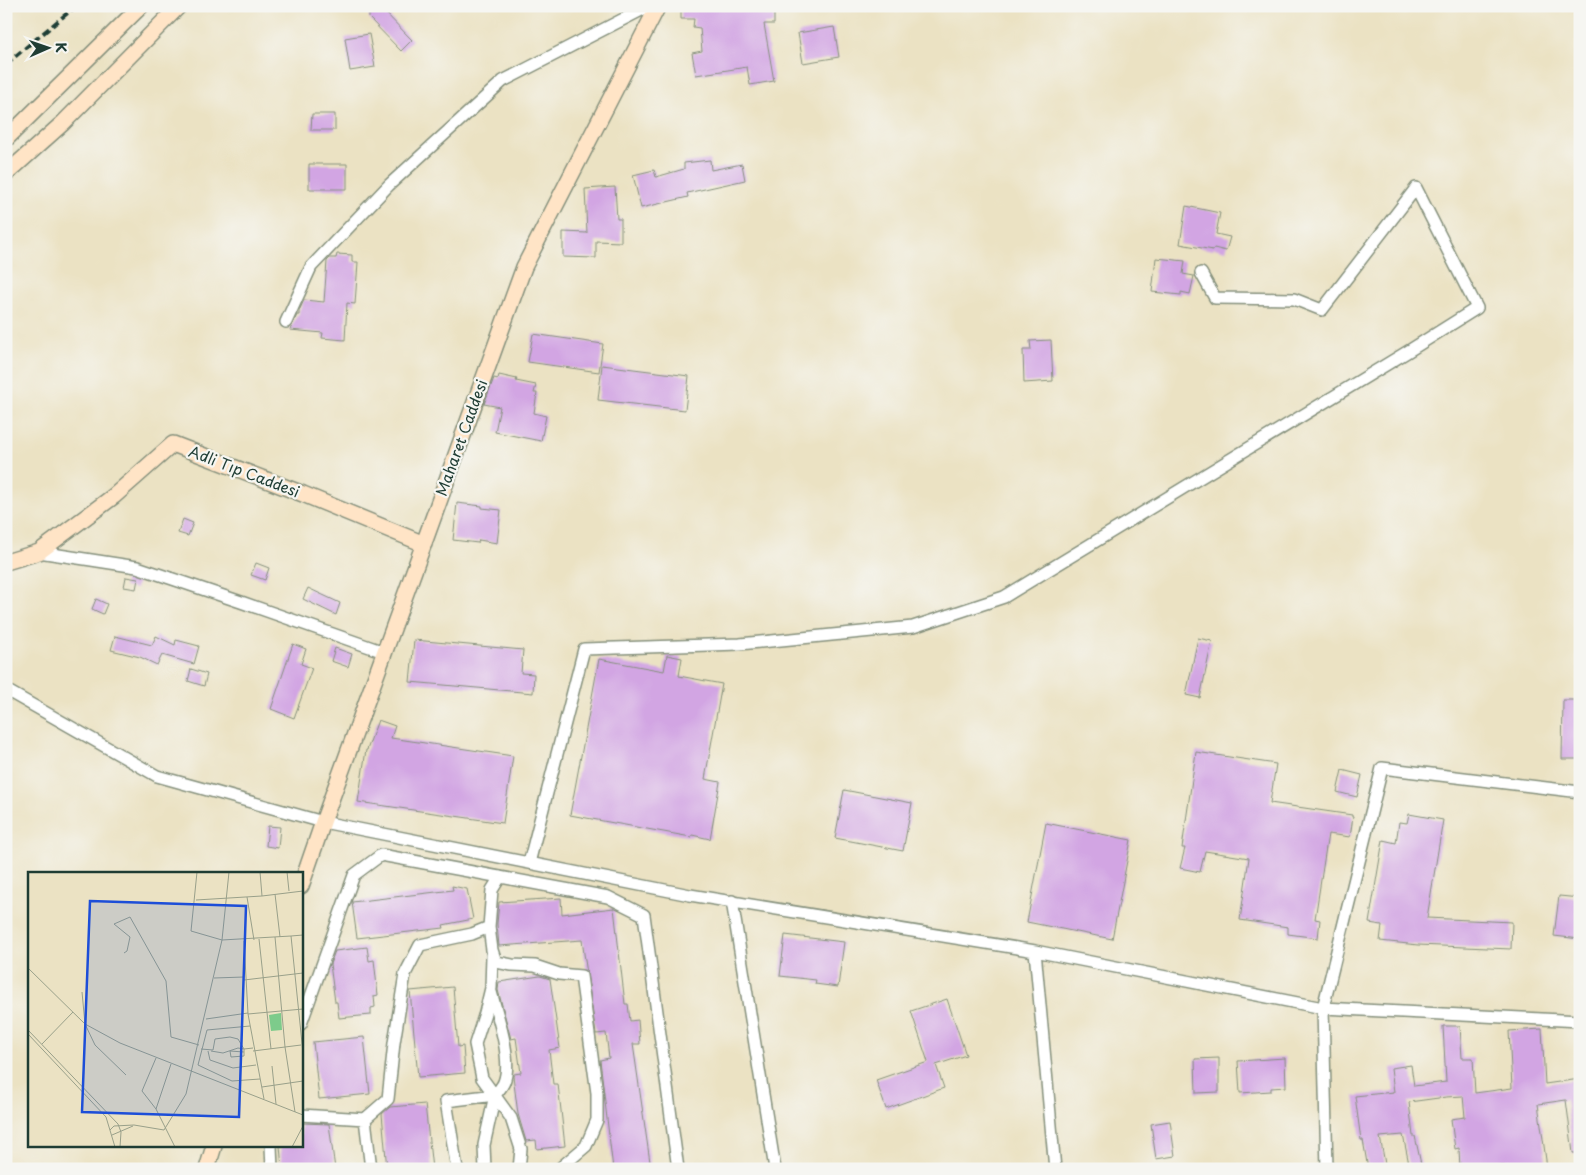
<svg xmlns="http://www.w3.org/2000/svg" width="1586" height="1175" font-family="'Playpen Sans',sans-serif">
	<rect width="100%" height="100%" fill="#f6f6f2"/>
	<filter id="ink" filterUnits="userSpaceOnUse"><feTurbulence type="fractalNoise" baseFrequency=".02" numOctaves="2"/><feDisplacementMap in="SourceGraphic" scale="10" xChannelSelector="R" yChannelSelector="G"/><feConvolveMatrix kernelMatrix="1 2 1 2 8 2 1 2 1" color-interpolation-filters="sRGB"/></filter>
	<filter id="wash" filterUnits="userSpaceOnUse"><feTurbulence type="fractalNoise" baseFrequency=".0096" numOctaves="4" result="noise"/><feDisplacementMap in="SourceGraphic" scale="20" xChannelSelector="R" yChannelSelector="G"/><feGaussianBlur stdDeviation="1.12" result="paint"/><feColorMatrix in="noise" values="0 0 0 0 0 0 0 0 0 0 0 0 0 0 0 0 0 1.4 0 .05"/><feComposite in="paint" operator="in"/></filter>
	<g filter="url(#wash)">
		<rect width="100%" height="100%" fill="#ebe2c3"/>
		<g id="blocks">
			<path fill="#d2a5e3" d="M376,6H379L412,40L401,51L369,18V14Z
				M681,6H767V12H774V24H764L774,81L750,85L747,67L696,75L692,53L702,51L700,28L693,27L694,19H681Z
				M834,27L839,57L803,63L798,33Z
				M369,34L375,67L350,71L345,38Z
				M312,114H335V130H311Z
				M710,160L711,170L742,164L745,180L687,193L688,197L641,208L633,175L654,170L656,177L684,169V163Z
				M309,164H347V189H309Z
				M615,187L617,219H621V242L596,241V258L563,257V232L587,233L585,189Z
				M1186,206L1220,213L1216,234L1230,237L1226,251L1214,248L1213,250L1180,244Z
				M337,254L352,255V262H358L355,304L347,303L345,340L322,338L323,333L290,330L297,315H299V311L304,300L324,302L327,261L330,258H336Z
				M1156,258L1185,261L1183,274L1194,276L1190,294L1181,292V295L1152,292Z
				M533,334L603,344L599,372L528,362Z
				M1051,340L1053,381L1024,383L1023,350H1031L1030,341Z
				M602,365L689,376L685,410L598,400Z
				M499,375L517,379L516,381L536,385L534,393H537L534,413L546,416L541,441L495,432L500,407L484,404L494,378L498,379Z
				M457,503L482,506V508L501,510L497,543L479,540L478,543L453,540Z
				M183,519L193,523L188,536L178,533Z
				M256,563L269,568L265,580L251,575Z
				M126,577L138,579L136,589L124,587Z
				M308,588L340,603L336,615L303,599Z
				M96,599L107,604L103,614L92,609Z
				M115,636L152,645L156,636L175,645L176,640L199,646L194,664L162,655L157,665L140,657L111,650Z
				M1198,638L1212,641L1200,698L1186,695Z
				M414,640L523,650L521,673L534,674L533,693L410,682Z
				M293,644L306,649L301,664L312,668L294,718L271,709Z
				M335,648L352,654L348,667L331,661Z
				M667,655L682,658L679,676L722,684L705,779L720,782L710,839L692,835L691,837L570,815L599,659L664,671Z
				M191,669L207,674L204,686L188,681Z
				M1563,700H1580V759H1562Z
				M378,720L395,726L391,738L513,756L503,823L358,802L366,750H367Z
				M1196,752L1276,764L1270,803L1352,815V817H1353L1350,837L1328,834L1315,919L1320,920L1318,938L1288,934V927L1240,920L1249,858L1205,851L1200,872L1180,868L1185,848H1182Z
				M1342,770L1362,775L1357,797L1337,792Z
				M844,790L912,803L903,851L835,838Z
				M1409,814L1443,820L1427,918L1512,922L1511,949L1418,945L1380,941L1382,925L1369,923L1383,840L1396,843L1399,822L1407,823Z
				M1046,823L1131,840L1112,939L1027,922Z
				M268,826L280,827L278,848L266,846Z
				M452,886L467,889L473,919L443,925L444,928L357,938L352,902L453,890Z
				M1559,896L1580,898V939L1554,936Z
				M561,898L562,914L614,908L625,1004H628L630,1021L638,1020L640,1044H633L651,1169H613L600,1060L609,1058L606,1033L596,1034L582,940L499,946L497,924L499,902Z
				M785,935L844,942L838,987L815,984L816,980L780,976Z
				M367,947L369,961L374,960L378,995L374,996L375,1007L371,1008V1015L339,1018L337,1002H335L330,964L335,951Z
				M540,976L550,979L560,1048L549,1050L553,1084H558L565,1146L537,1149L536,1140L526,1141L518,1114L513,1076L514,1074L521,1073L516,1038L511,1039L498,990L499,982Z
				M453,987L458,1047L463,1046L465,1073L418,1077L410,991Z
				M947,999L966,1055L936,1065L944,1088L886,1109L876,1080L928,1062L911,1011Z
				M1443,1026H1460L1462,1058H1473L1475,1093L1512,1088L1509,1031L1542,1029L1545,1084L1580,1079V1153H1573L1566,1100L1538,1104L1547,1167L1505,1169L1504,1166L1460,1169L1459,1148L1455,1149L1451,1119L1465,1117L1463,1096L1446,1097L1409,1102L1413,1136H1415L1422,1169H1410L1403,1135L1380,1137L1386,1169H1368L1363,1140H1361L1355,1096L1394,1092L1391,1068L1411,1065L1414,1086L1446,1082Z
				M364,1037L370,1094L319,1099L313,1042Z
				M1219,1058V1092L1196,1093L1195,1059Z
				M1285,1058L1286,1087L1271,1088V1091L1240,1093L1238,1061Z
				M425,1104L432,1169H387L382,1114L390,1107Z
				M1170,1121L1175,1156L1156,1159L1151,1124Z
				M301,1123L329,1124L335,1169H282L280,1146H301Z"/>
		</g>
	</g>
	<g filter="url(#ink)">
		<use href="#blocks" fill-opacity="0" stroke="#85907c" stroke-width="1"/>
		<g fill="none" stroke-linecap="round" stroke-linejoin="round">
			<defs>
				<path id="street" d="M286,322L311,267L389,185L503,81L649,6
					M39,552L137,567L241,602L384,652
					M6,690L157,776L323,822L690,895L1035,951L1323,1008L1327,1169
					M1580,792L1382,768L1323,1008L1580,1021
					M529,863L584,649L740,644L913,627L1004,597L1407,352L1477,308L1416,188L1322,310L1294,299L1215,298L1201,273
					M500,877L492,890L489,927L492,950L496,962L512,965L535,966L559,974L581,976L597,1093V1120L586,1146L559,1169
					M732,901L775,1169
					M1035,951L1055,1169
					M492,955L491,988L485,1013L475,1044L482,1078L511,1118L521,1149L519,1169
					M491,992C497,1014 513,1060 504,1082C502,1087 498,1091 495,1095
					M301,1024L354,875L381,855L608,897L644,915L678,1169
					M301,1115L365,1119
					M271,1146L272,1169
					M371,1169L365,1119L388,1099L394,1043L405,974L420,945L472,934L489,927
					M457,1169L446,1101L495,1095L484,1145L485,1169"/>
				<path id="secondary" d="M6,139L141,6
					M6,174L63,123L179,6
					M6,562L39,552L114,496L173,444L303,494L424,544
					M301,886L323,822L524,267L658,6
					M207,1169L214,1146"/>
			</defs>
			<use href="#street" stroke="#85907c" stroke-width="14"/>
			<use href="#secondary" stroke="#85907c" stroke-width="18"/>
			<use href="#street" stroke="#fff" stroke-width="11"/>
			<use href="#secondary" stroke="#ffe4c6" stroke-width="15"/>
			<path stroke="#1f3d34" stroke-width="4" stroke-dasharray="8 4" stroke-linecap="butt" d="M6,64L76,6"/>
		</g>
	</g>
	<g text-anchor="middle" stroke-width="4.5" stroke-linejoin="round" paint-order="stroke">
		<g font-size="15" fill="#1f3d34" stroke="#f6f6f2">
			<text transform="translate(462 438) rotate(-70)" y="5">Maharet Caddesi</text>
			<text transform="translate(244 472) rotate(21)" y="5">Adli Tıp Caddesi</text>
		</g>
	</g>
	<g transform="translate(28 872)">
		<rect width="275" height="275" fill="#ebe2c3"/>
		<path d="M253,141L254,158L243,159L241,143Z" fill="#7dcb8b"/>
		<path fill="none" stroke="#99a08a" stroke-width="1" d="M169,0L163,59L194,68L201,0M259,0L261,19M247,22L252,65M234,24L275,19M219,25L226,68M168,28L234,24L232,0M275,63L263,64L275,181M247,65L257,175L267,240M231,67L243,177M216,69L220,142L236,227M96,81L99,79L102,65L86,52L102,45L138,109L143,165L171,173M0,96L57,152L92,171L275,243M186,106L216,105M216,108L275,101M54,120L57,152L67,173L98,203M220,142L275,137M178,147L220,141M222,154L179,158L170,193L204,209L232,207M0,158L90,252L93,260L92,275M0,162L78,245L87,275M14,172L45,140M173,177L185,178L187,167L202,165L210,167L216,177L225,176M180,179L182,188L205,196L228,193M183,179L195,181L210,176L216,177V184L203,185L202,179L216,180M225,179L273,173M128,186L114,219L128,237L147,275M244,194L248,232M234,215L275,209M128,237L143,192M82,258L86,254L106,253L136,258L158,222L194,68L263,64M84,263L105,254M264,275L275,254"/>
		<path fill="#1d4ed8" fill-opacity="0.15" stroke="#1d4ed8" stroke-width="2.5" d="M62,29L218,34L211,245L54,240Z"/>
		<rect width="275" height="275" fill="none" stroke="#1f3d34" stroke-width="2.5"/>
	</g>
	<rect width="1586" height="1175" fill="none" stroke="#f6f6f2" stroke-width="25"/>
	<g transform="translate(48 48) rotate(88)" stroke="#f6f6f2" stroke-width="4" paint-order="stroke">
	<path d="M0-4L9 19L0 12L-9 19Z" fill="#1f3d34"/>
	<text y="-8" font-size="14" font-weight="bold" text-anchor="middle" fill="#1f3d34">K</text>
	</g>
</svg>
